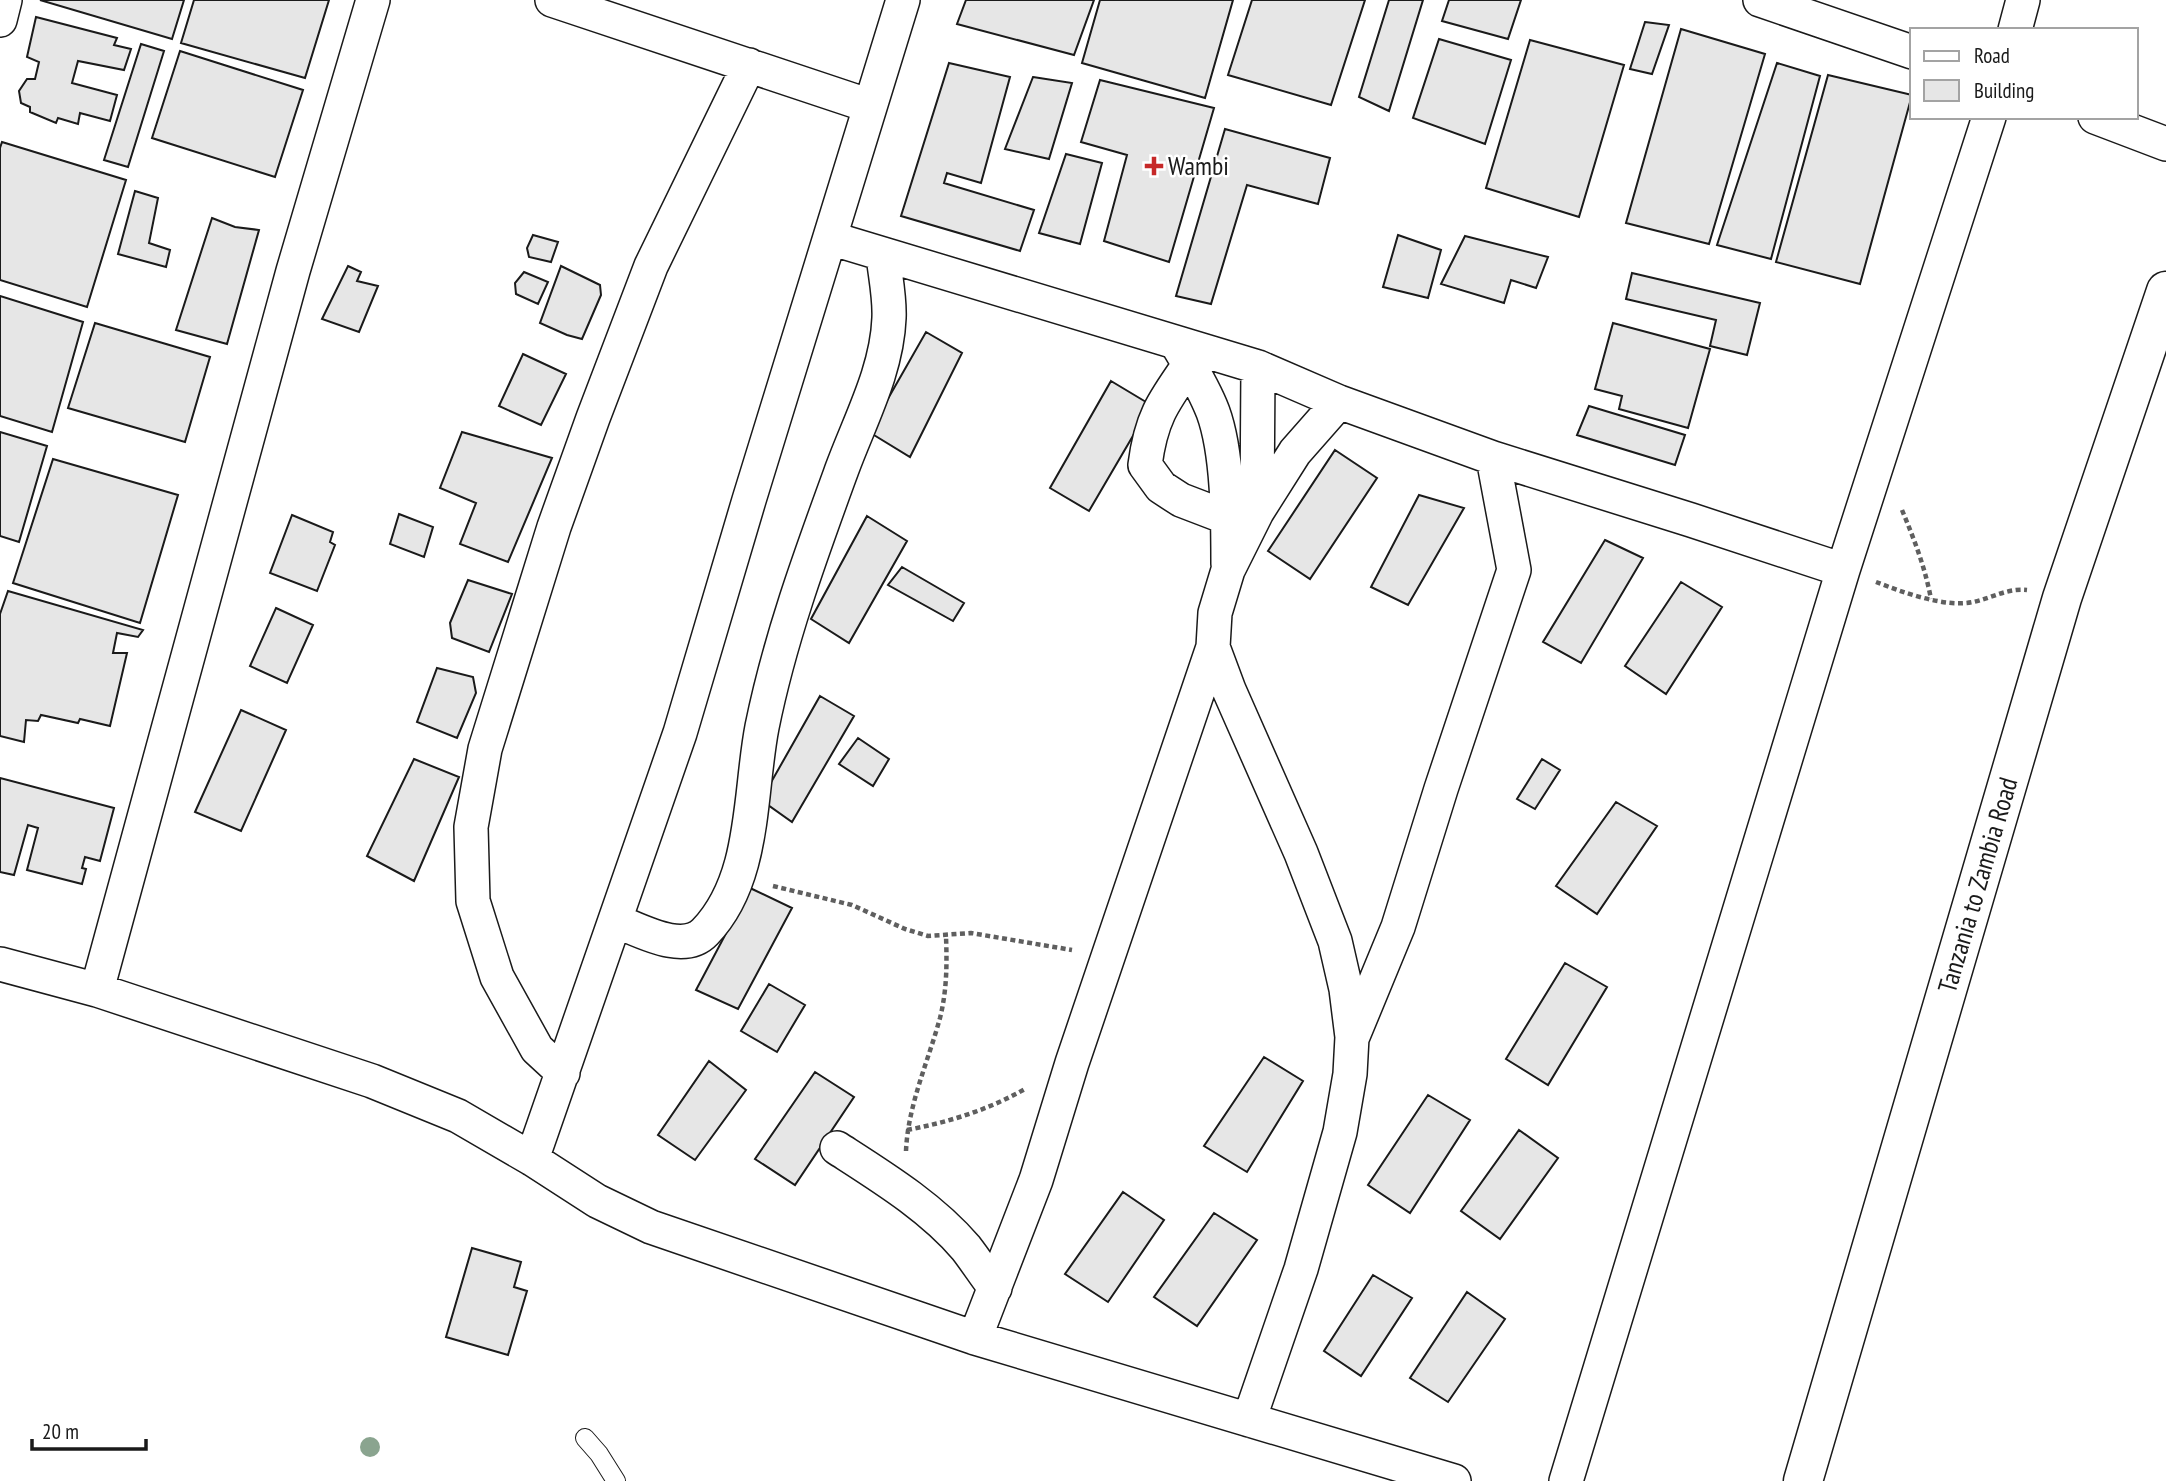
<svg xmlns="http://www.w3.org/2000/svg" width="2166" height="1481" font-family="'PT Sans Narrow',sans-serif">
	<rect width="100%" height="100%" fill="#fff"/>
	<path fill="#e6e6e6" stroke="#1a1a1a" stroke-width="2" d="M40,0H184L172,39Z
		M194,0H329L305,78L181,43Z
		M966,0H1094L1074,55L957,24Z
		M1100,0H1233L1205,98L1082,63Z
		M1252,0H1365L1331,105L1228,75Z
		M1389,0H1423L1389,111L1359,97Z
		M1449,0H1521L1508,39L1442,21Z
		M36,17L117,38L114,45L131,49L124,70L78,61L72,83L117,95L110,121L80,113L78,124L58,118L56,123L30,112V107L21,103L19,91L27,79H35L39,62L27,57Z
		M1645,22L1669,25L1652,74L1630,69Z
		M1681,29L1765,54L1709,244L1626,223Z
		M1439,39L1511,60L1485,144L1413,118Z
		M1530,40L1624,65L1579,217L1486,188Z
		M141,44L164,51L128,167L104,160Z
		M180,51L303,90L275,177L152,138Z
		M949,63L1010,77L981,183L947,173L944,183L1034,210L1020,251L901,216Z
		M1777,63L1820,76L1771,259L1717,245Z
		M1828,75L1912,95L1860,284L1776,262Z
		M1033,77L1072,83L1049,159L1005,149Z
		M1100,80L1214,108L1169,262L1104,241L1127,155L1081,142Z
		M1225,129L1330,158L1318,204L1247,185L1211,304L1176,296Z
		M2,142L126,180L87,307L0,280V148Z
		M1066,154L1102,163L1080,244L1039,233Z
		M135,191L158,198L149,243L170,250L166,267L118,254Z
		M212,218L235,227L259,230L227,344L176,330Z
		M533,235L558,242L551,262L529,257L527,248Z
		M1398,235L1441,250L1428,298L1383,287Z
		M1465,236L1548,257L1536,288L1511,280L1504,303L1441,284Z
		M348,266L361,272L357,281L378,286L359,332L322,319Z
		M561,266L600,285L601,295L582,339L567,335L540,323Z
		M524,272L548,282L538,304L516,294L515,283Z
		M1632,273L1760,303L1747,355L1710,346L1716,320L1626,299Z
		M0,296L83,322L52,432L0,416Z
		M95,323L210,357L185,442L68,408Z
		M1613,323L1710,349L1688,428L1619,409L1622,396L1595,389Z
		M926,332L962,353L910,457L869,432Z
		M523,354L566,374L541,425L499,406Z
		M1111,381L1151,405L1089,511L1050,488Z
		M1589,406L1685,435L1675,465L1577,435Z
		M0,432L47,446L19,542L0,536Z
		M462,432L552,458L508,562L460,544L476,503L440,488Z
		M1335,450L1377,478L1310,579L1268,551Z
		M53,459L178,495L140,623L13,583Z
		M1419,495L1464,508L1408,605L1371,587Z
		M399,514L433,527L424,557L390,544Z
		M292,515L333,532L330,542L335,545L317,591L270,573Z
		M867,516L907,541L849,643L811,619Z
		M1605,540L1643,558L1581,663L1543,642Z
		M902,567L964,603L953,621L888,585Z
		M468,580L512,594L489,652L452,638L450,623Z
		M1681,582L1722,607L1666,694L1625,666Z
		M8,591L143,630L138,637L117,633L113,653H127L110,726L80,719L78,723L41,715L38,721L26,720L24,742L0,736V614Z
		M276,608L313,625L287,683L250,666Z
		M437,668L473,677L476,693L457,738L417,722Z
		M820,696L854,716L792,822L761,800Z
		M241,710L286,730L241,831L195,812Z
		M858,738L889,759L873,786L839,764Z
		M414,759L459,777L414,881L367,856Z
		M1542,759L1560,770L1535,809L1517,799Z
		M0,778L114,808L100,861L85,857L82,868L86,869L82,884L27,870L38,828L28,825L14,875L0,872Z
		M1616,802L1657,826L1597,914L1556,886Z
		M750,888L792,908L738,1009L696,990Z
		M1565,963L1607,987L1548,1085L1506,1059Z
		M769,984L805,1005L777,1052L741,1031Z
		M1264,1057L1303,1081L1247,1172L1204,1146Z
		M709,1061L746,1090L695,1160L658,1135Z
		M815,1072L854,1097L795,1185L755,1159Z
		M1428,1095L1470,1120L1410,1213L1368,1185Z
		M1519,1130L1558,1158L1500,1239L1461,1211Z
		M1123,1192L1164,1220L1108,1302L1065,1274Z
		M1214,1213L1257,1240L1197,1326L1154,1297Z
		M472,1248L521,1262L514,1287L527,1291L508,1355L446,1337Z
		M1373,1275L1412,1298L1361,1376L1324,1351Z
		M1467,1292L1505,1319L1448,1402L1410,1378Z"/>
	<g fill="none" stroke-linecap="round" stroke-linejoin="round">
		<defs>
			<path id="service" d="M585,1438L599,1454L616,1481"/>
			<path id="minor" d="M552,0L870,106
				M1760,0L1912,52
				M0,20L5,0
				M2015,30L2023,0
				M2095,117L2166,144
				M830,238L1258,367L1339,402L1493,458L1691,520L1843,570
				M1177,344C1190,366 1204,388 1213,412C1228,453 1228,520 1228,564
				M1189,365C1163,402 1151,418 1145,465L1161,487L1181,500L1228,518
				M1257,510L1258,367
				M616,921C640,930 683,955 705,932C756,879 749,794 762,727C780,638 811,554 842,469C860,420 887,371 889,318C890,297 885,275 883,255
				M0,964L97,990L372,1081L458,1116L532,1159L597,1201L651,1227L975,1338L1454,1481
				M97,990L293,271L373,0
				M1353,1036L1398,927L1441,789L1514,570L1493,458
				M563,1073L537,1049L497,977L473,901L471,827L485,749L554,527L593,418L651,266L749,65
				M837,1148C882,1177 931,1207 966,1248C976,1261 985,1275 995,1288
				M532,1159L680,733L749,500L903,0
				M975,1338L1036,1180L1072,1063L1213,647
				M1249,1420L1301,1269L1340,1132L1350,1074L1352,1037L1346,989L1335,941L1301,853L1229,690L1213,647L1215,613L1228,570L1257,512L1295,452L1339,402
				M1566,1481L1843,570L1989,117"/>
			<g id="trunk">
				<path id="s1" d="M1803,1481L2062,598L2166,291"/>
			</g>
		</defs>
		<use href="#service" stroke="#1a1a1a" stroke-width="20"/>
		<use href="#minor" stroke="#1a1a1a" stroke-width="36"/>
		<use href="#trunk" stroke="#1a1a1a" stroke-width="41"/>
		<path stroke="#5f5f5f" stroke-width="4.5" stroke-dasharray="5 3.5" stroke-linecap="butt" d="M1902,510C1914,539 1925,567 1931,599
			M1876,582C1902,592 1945,608 1973,602C1992,598 2007,588 2027,590
			M773,886L852,905L905,929L928,936L971,933L1072,950
			M907,1130C949,1122 988,1110 1025,1089
			M906,1151C908,1105 928,1062 940,1018C947,990 947,964 946,936"/>
		<use href="#service" stroke="#fff" stroke-width="18"/>
		<use href="#minor" stroke="#fff" stroke-width="33"/>
		<use href="#trunk" stroke="#fff" stroke-width="38"/>
	</g>
	<circle fill="#8aa48f" cx="370" cy="1447" r="10"/>
	<path fill="#c62828" stroke="#fff" stroke-width="2.5" d="M1150.5 155.5h7v7h7v7h-7v7h-7v-7h-7v-7h7z"/>
	<g text-anchor="middle" stroke-width="5" stroke-linejoin="round" paint-order="stroke">
		<g font-size="26" fill="#1a1a1a" stroke="#fff" text-anchor="start">
			<text x="1168" y="175">Wambi</text>
		</g>
		<g font-size="26" fill="#1a1a1a" stroke="#fff">
			<text dy="9" stroke="none"><textPath href="#s1" startOffset="621">Tanzania to Zambia Road</textPath></text>
		</g>
	</g>
	<rect x="1910" y="28" width="228" height="91" fill="#ffffff" stroke="#a3a3a3" stroke-width="2"/>
	<rect x="1924" y="51" width="35" height="10" fill="#ffffff" stroke="#a3a3a3" stroke-width="2"/>
	<text x="1974" y="63" font-size="21" fill="#1a1a1a">Road</text>
	<rect x="1924" y="80" width="35" height="21" fill="#e6e6e6" stroke="#a3a3a3" stroke-width="2"/>
	<text x="1974" y="98" font-size="21" fill="#1a1a1a">Building</text>
	<path d="M32 1439v10h114v-10" fill="none" stroke="#1a1a1a" stroke-width="3.5"/>
	<text x="42" y="1439" font-size="21" fill="#1a1a1a" stroke="#ffffff" stroke-width="5" paint-order="stroke">20 m</text>
</svg>
